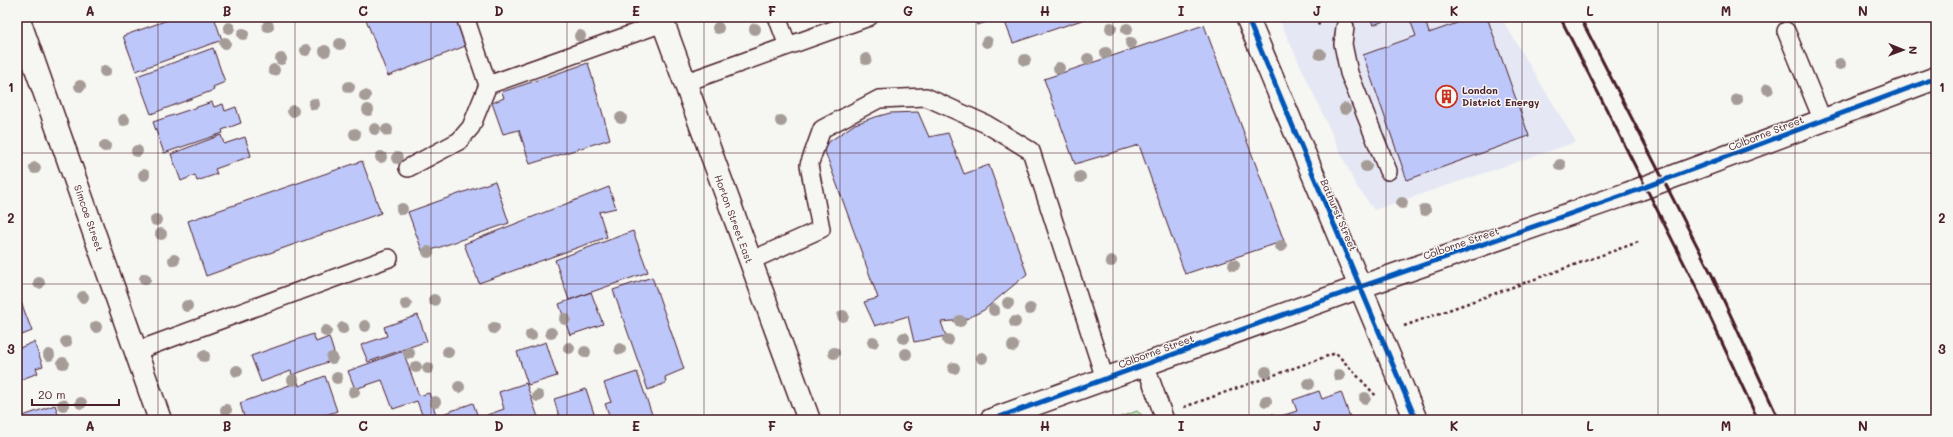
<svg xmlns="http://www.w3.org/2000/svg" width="1953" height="437" font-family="Mali,sans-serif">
	<rect width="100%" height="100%" fill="#f6f6f2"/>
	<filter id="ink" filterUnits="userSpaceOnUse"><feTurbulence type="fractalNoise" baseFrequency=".025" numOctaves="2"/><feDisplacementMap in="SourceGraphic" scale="8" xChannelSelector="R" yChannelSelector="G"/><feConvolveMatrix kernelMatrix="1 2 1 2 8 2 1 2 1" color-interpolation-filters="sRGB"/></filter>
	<g filter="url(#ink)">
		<path fill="#e5e8f4" d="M1278,17H1501L1576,142L1374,210L1355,184Z"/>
		<path fill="#b1edb2" stroke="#7e866e" d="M1137,411L1148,420H1113Z"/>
		<path fill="#bec7f9" stroke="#4a1f2b" d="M176,17H214L222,40L136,71L123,36Z
			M365,17H459L468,45L388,76Z
			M974,17H1091L1013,43L1003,17L977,25Z
			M1370,17H1395L1373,25Z
			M1409,17H1424L1429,33L1474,17H1487L1529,136L1407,180L1363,55L1416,36Z
			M1204,25L1284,241L1185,274L1139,145L1075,164L1044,79Z
			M213,48L225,82L213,87L214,90L151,114L137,76Z
			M588,63L610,139L530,164L519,130L503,134L492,103L504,98L502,92Z
			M212,102L214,107L223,104L225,111L236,107L241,123L222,130L223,133L164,153L153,122Z
			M918,112L929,137L948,133L964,174L989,165L1027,274L984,310L964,320L941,322L946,336L914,342L908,316L875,326L864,302L878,298L823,146L855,124L872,118L890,113Z
			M221,135L224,144L245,137L251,156L215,169L217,174L197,181L195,175L181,181L171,154Z
			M362,161L381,213L206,276L188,221Z
			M495,181L509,223L423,253L408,212Z
			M609,187L616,208L599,212L607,237L479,283L464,244Z
			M633,231L648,272L569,300L555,260Z
			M652,277L684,369L665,377L666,383L648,390L613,290Z
			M591,292L603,324L570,335L559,304Z
			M21,302L32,331L17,337V303Z
			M418,315L427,341L368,362L361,345L387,336L384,327Z
			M313,334L316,342L329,337L336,359L292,375L291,371L261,382L251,356Z
			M34,342L43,366L36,368L38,373L17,381V349Z
			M546,342L557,376L528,385L517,352Z
			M403,351L419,396L429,393L437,418L424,420L417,401L393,409L382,380L355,389L348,371Z
			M637,372L654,420H611L605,404L611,402L604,383Z
			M325,376L337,411L312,420H245L240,403L298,382L299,386Z
			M526,383L539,420H489L487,415L504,409L499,392Z
			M586,389L596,420H560L554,399Z
			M1319,391L1322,399L1341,392L1351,420H1255L1273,414L1275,418L1297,411L1293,400Z
			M473,403L479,420H442L440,415Z
			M55,405L60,420H17V418Z"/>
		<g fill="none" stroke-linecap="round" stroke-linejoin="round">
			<defs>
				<path id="lane" d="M465,17L488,85L663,23
					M777,17L788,46
					M1345,27L1343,44L1349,73L1388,171
					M1786,31L1823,121
					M684,83L869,17
					M408,168L459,141L471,127L488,85
					M750,261L821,229L809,165L822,129L879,99L926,97L986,124L1031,151L1105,379
					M136,351L389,258
					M1145,364L1165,420"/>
				<path id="street" d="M18,17L160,420
					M1247,17L1416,420"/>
				<path id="secondary" d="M661,17L809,420
					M991,420L1360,287L1627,194L1936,78"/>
			</defs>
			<use href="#lane" stroke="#4a1f2b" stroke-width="20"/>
			<use href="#street" stroke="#4a1f2b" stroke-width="25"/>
			<use href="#secondary" stroke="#4a1f2b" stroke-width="25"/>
			<path stroke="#4a1f2b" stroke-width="2.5" stroke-dasharray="3 3" stroke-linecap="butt" d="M1316,17L1320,28
				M1404,326L1641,241
				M1184,407L1336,353L1377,397"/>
			<use href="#lane" stroke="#f6f6f2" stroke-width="17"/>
			<use href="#street" stroke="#f6f6f2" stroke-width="22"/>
			<use href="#secondary" stroke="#f6f6f2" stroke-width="22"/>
			<path stroke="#4a1f2b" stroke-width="3" d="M1560,17L1696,287L1758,420
				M1580,17L1712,275L1779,420"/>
			<defs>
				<path id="cycleway" d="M1247,17L1416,420
					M991,420L1360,287L1627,194L1936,78"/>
			</defs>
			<use href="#cycleway" stroke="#f6f6f2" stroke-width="8"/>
			<use href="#cycleway" stroke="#0057b8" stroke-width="5"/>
		</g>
		<g fill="#a69c97">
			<circle cx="268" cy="26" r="6"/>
			<circle cx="229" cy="28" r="6"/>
			<circle cx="718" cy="28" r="6"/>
			<circle cx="1111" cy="28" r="6"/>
			<circle cx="755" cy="29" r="6"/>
			<circle cx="1127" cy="29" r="6"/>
			<circle cx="243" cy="34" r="6"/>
			<circle cx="580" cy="36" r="6"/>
			<circle cx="987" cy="42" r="6"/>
			<circle cx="225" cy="43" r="6"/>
			<circle cx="1131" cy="43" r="6"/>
			<circle cx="340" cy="44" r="6"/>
			<circle cx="306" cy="50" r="6"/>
			<circle cx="325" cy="51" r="6"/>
			<circle cx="1106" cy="53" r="6"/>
			<circle cx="1320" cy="54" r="6"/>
			<circle cx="281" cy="59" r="6"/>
			<circle cx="866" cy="59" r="6"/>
			<circle cx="1088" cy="59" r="6"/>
			<circle cx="1025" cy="60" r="6"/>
			<circle cx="1840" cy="64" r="6"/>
			<circle cx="1059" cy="68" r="6"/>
			<circle cx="274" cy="70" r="6"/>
			<circle cx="105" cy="71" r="6"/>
			<circle cx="80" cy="86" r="6"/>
			<circle cx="349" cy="87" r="6"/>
			<circle cx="1768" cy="89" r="6"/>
			<circle cx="365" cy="96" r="6"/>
			<circle cx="1737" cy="100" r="6"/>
			<circle cx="314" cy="104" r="6"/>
			<circle cx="1345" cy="109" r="6"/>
			<circle cx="368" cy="110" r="6"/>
			<circle cx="293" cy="111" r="6"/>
			<circle cx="621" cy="118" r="6"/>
			<circle cx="124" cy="120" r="6"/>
			<circle cx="781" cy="121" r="6"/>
			<circle cx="375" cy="129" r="6"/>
			<circle cx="387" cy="130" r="6"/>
			<circle cx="355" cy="134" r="6"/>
			<circle cx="105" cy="146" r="6"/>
			<circle cx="137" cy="151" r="6"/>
			<circle cx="381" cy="157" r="6"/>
			<circle cx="397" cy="158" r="6"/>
			<circle cx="1560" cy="165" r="6"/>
			<circle cx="1366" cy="166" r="6"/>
			<circle cx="35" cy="168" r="6"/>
			<circle cx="144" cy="175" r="6"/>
			<circle cx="1080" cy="177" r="6"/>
			<circle cx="1402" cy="203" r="6"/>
			<circle cx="402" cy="209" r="6"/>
			<circle cx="1425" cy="210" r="6"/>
			<circle cx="156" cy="220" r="6"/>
			<circle cx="161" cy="234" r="6"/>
			<circle cx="1281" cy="246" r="6"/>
			<circle cx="428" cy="252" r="6"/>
			<circle cx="174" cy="260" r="6"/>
			<circle cx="1111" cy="261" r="6"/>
			<circle cx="1234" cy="265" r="6"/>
			<circle cx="145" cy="279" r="6"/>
			<circle cx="39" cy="283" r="6"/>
			<circle cx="83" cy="297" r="6"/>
			<circle cx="434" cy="300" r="6"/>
			<circle cx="1008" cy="303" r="6"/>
			<circle cx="406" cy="304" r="6"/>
			<circle cx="187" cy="306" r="6"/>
			<circle cx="1030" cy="309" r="6"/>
			<circle cx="994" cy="310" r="6"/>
			<circle cx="843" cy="316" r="6"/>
			<circle cx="565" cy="319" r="6"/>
			<circle cx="960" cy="321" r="6"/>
			<circle cx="1015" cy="322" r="6"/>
			<circle cx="365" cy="326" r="6"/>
			<circle cx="96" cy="327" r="6"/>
			<circle cx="343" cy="328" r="6"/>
			<circle cx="494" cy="328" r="6"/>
			<circle cx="326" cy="331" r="6"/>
			<circle cx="551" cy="333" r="6"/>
			<circle cx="531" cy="335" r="6"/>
			<circle cx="904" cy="338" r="6"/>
			<circle cx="948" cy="340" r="6"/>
			<circle cx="66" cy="342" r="6"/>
			<circle cx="873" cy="342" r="6"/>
			<circle cx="1013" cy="346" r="6"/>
			<circle cx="569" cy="348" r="6"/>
			<circle cx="620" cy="349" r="6"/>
			<circle cx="448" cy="352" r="6"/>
			<circle cx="585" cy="352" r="6"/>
			<circle cx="409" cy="353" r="6"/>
			<circle cx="834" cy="353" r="6"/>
			<circle cx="906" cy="354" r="6"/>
			<circle cx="49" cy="355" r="6"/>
			<circle cx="204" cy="356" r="6"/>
			<circle cx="332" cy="358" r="6"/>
			<circle cx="982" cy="358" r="6"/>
			<circle cx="63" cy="363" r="6"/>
			<circle cx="416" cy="367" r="6"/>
			<circle cx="428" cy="368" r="6"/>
			<circle cx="954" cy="368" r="6"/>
			<circle cx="237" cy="371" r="6"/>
			<circle cx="1266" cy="372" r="6"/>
			<circle cx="1339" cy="375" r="6"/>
			<circle cx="337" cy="378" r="6"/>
			<circle cx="293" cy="380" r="6"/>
			<circle cx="1309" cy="384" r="6"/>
			<circle cx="459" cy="387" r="6"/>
			<circle cx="354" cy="392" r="6"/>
			<circle cx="538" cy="396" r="6"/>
			<circle cx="1365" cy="398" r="6"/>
			<circle cx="1266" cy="401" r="6"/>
			<circle cx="435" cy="402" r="6"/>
			<circle cx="81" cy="403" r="6"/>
			<circle cx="63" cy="405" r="6"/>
			<circle cx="226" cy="410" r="6"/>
		</g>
	</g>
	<path fill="none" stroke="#4a1f2b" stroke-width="1" stroke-opacity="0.55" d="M158,17V420M295,17V420M431,17V420M567,17V420M704,17V420M840,17V420M976,17V420M1113,17V420M1249,17V420M1386,17V420M1522,17V420M1658,17V420M1795,17V420M17,153H1936M17,284H1936"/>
	<defs>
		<symbol id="building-ring" viewBox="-11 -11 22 22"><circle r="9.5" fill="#f6f6f2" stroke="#c8321e" stroke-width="1.5"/><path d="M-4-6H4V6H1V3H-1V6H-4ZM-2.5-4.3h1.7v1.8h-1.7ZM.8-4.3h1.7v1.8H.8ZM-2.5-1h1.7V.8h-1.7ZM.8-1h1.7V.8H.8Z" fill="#c8321e"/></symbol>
	</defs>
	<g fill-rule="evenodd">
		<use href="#building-ring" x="1434" y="84" width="25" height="25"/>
	</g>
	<g text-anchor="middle" stroke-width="3" stroke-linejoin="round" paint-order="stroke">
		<g font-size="10" font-weight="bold" fill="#4a1f2b" stroke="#f6f6f2" text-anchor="start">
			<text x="1462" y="94">London<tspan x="1462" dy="12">District Energy</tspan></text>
		</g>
		<g font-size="10" fill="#4a1f2b" stroke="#f6f6f2">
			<text transform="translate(1766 133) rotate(-21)" y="4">Colborne Street</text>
			<text transform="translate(1339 215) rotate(67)" y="4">Bathurst Street</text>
			<text transform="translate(89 218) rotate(71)" y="4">Simcoe Street</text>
			<text transform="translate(734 219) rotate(70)" y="4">Horton Street East</text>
			<text transform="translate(1461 243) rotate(-19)" y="4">Colborne Street</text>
			<text transform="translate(1156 351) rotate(-20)" y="4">Colborne Street</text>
		</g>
	</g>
	<rect width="1953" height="437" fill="none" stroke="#f6f6f2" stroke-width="44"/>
	<g transform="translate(1903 50) rotate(91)" stroke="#f6f6f2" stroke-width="3" paint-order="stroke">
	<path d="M0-3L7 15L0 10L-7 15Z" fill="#4a1f2b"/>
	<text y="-6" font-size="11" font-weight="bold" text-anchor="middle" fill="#4a1f2b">N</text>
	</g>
	<path d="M32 399v6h87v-6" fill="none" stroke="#4a1f2b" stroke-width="2"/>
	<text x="38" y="399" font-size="12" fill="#4a1f2b" stroke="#f6f6f2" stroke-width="3" paint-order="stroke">20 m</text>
	<rect x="22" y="22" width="1909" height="393" fill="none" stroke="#4a1f2b" stroke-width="1.5"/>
	<g font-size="13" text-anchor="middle" font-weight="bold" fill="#4a1f2b">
		<text x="90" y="16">A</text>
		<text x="227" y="16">B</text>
		<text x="363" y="16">C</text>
		<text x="499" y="16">D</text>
		<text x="636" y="16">E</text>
		<text x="772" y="16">F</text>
		<text x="908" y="16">G</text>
		<text x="1045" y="16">H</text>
		<text x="1181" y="16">I</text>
		<text x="1317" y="16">J</text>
		<text x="1454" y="16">K</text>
		<text x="1590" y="16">L</text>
		<text x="1726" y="16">M</text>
		<text x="1863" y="16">N</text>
		<text x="11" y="92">1</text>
		<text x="1942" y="92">1</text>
		<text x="11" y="223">2</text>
		<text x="1942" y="223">2</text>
		<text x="11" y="354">3</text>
		<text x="1942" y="354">3</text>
		<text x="90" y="431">A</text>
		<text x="227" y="431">B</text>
		<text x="363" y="431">C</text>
		<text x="499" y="431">D</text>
		<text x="636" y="431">E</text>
		<text x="772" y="431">F</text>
		<text x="908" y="431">G</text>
		<text x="1045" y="431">H</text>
		<text x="1181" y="431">I</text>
		<text x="1317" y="431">J</text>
		<text x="1454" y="431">K</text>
		<text x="1590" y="431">L</text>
		<text x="1726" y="431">M</text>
		<text x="1863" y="431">N</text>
	</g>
</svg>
